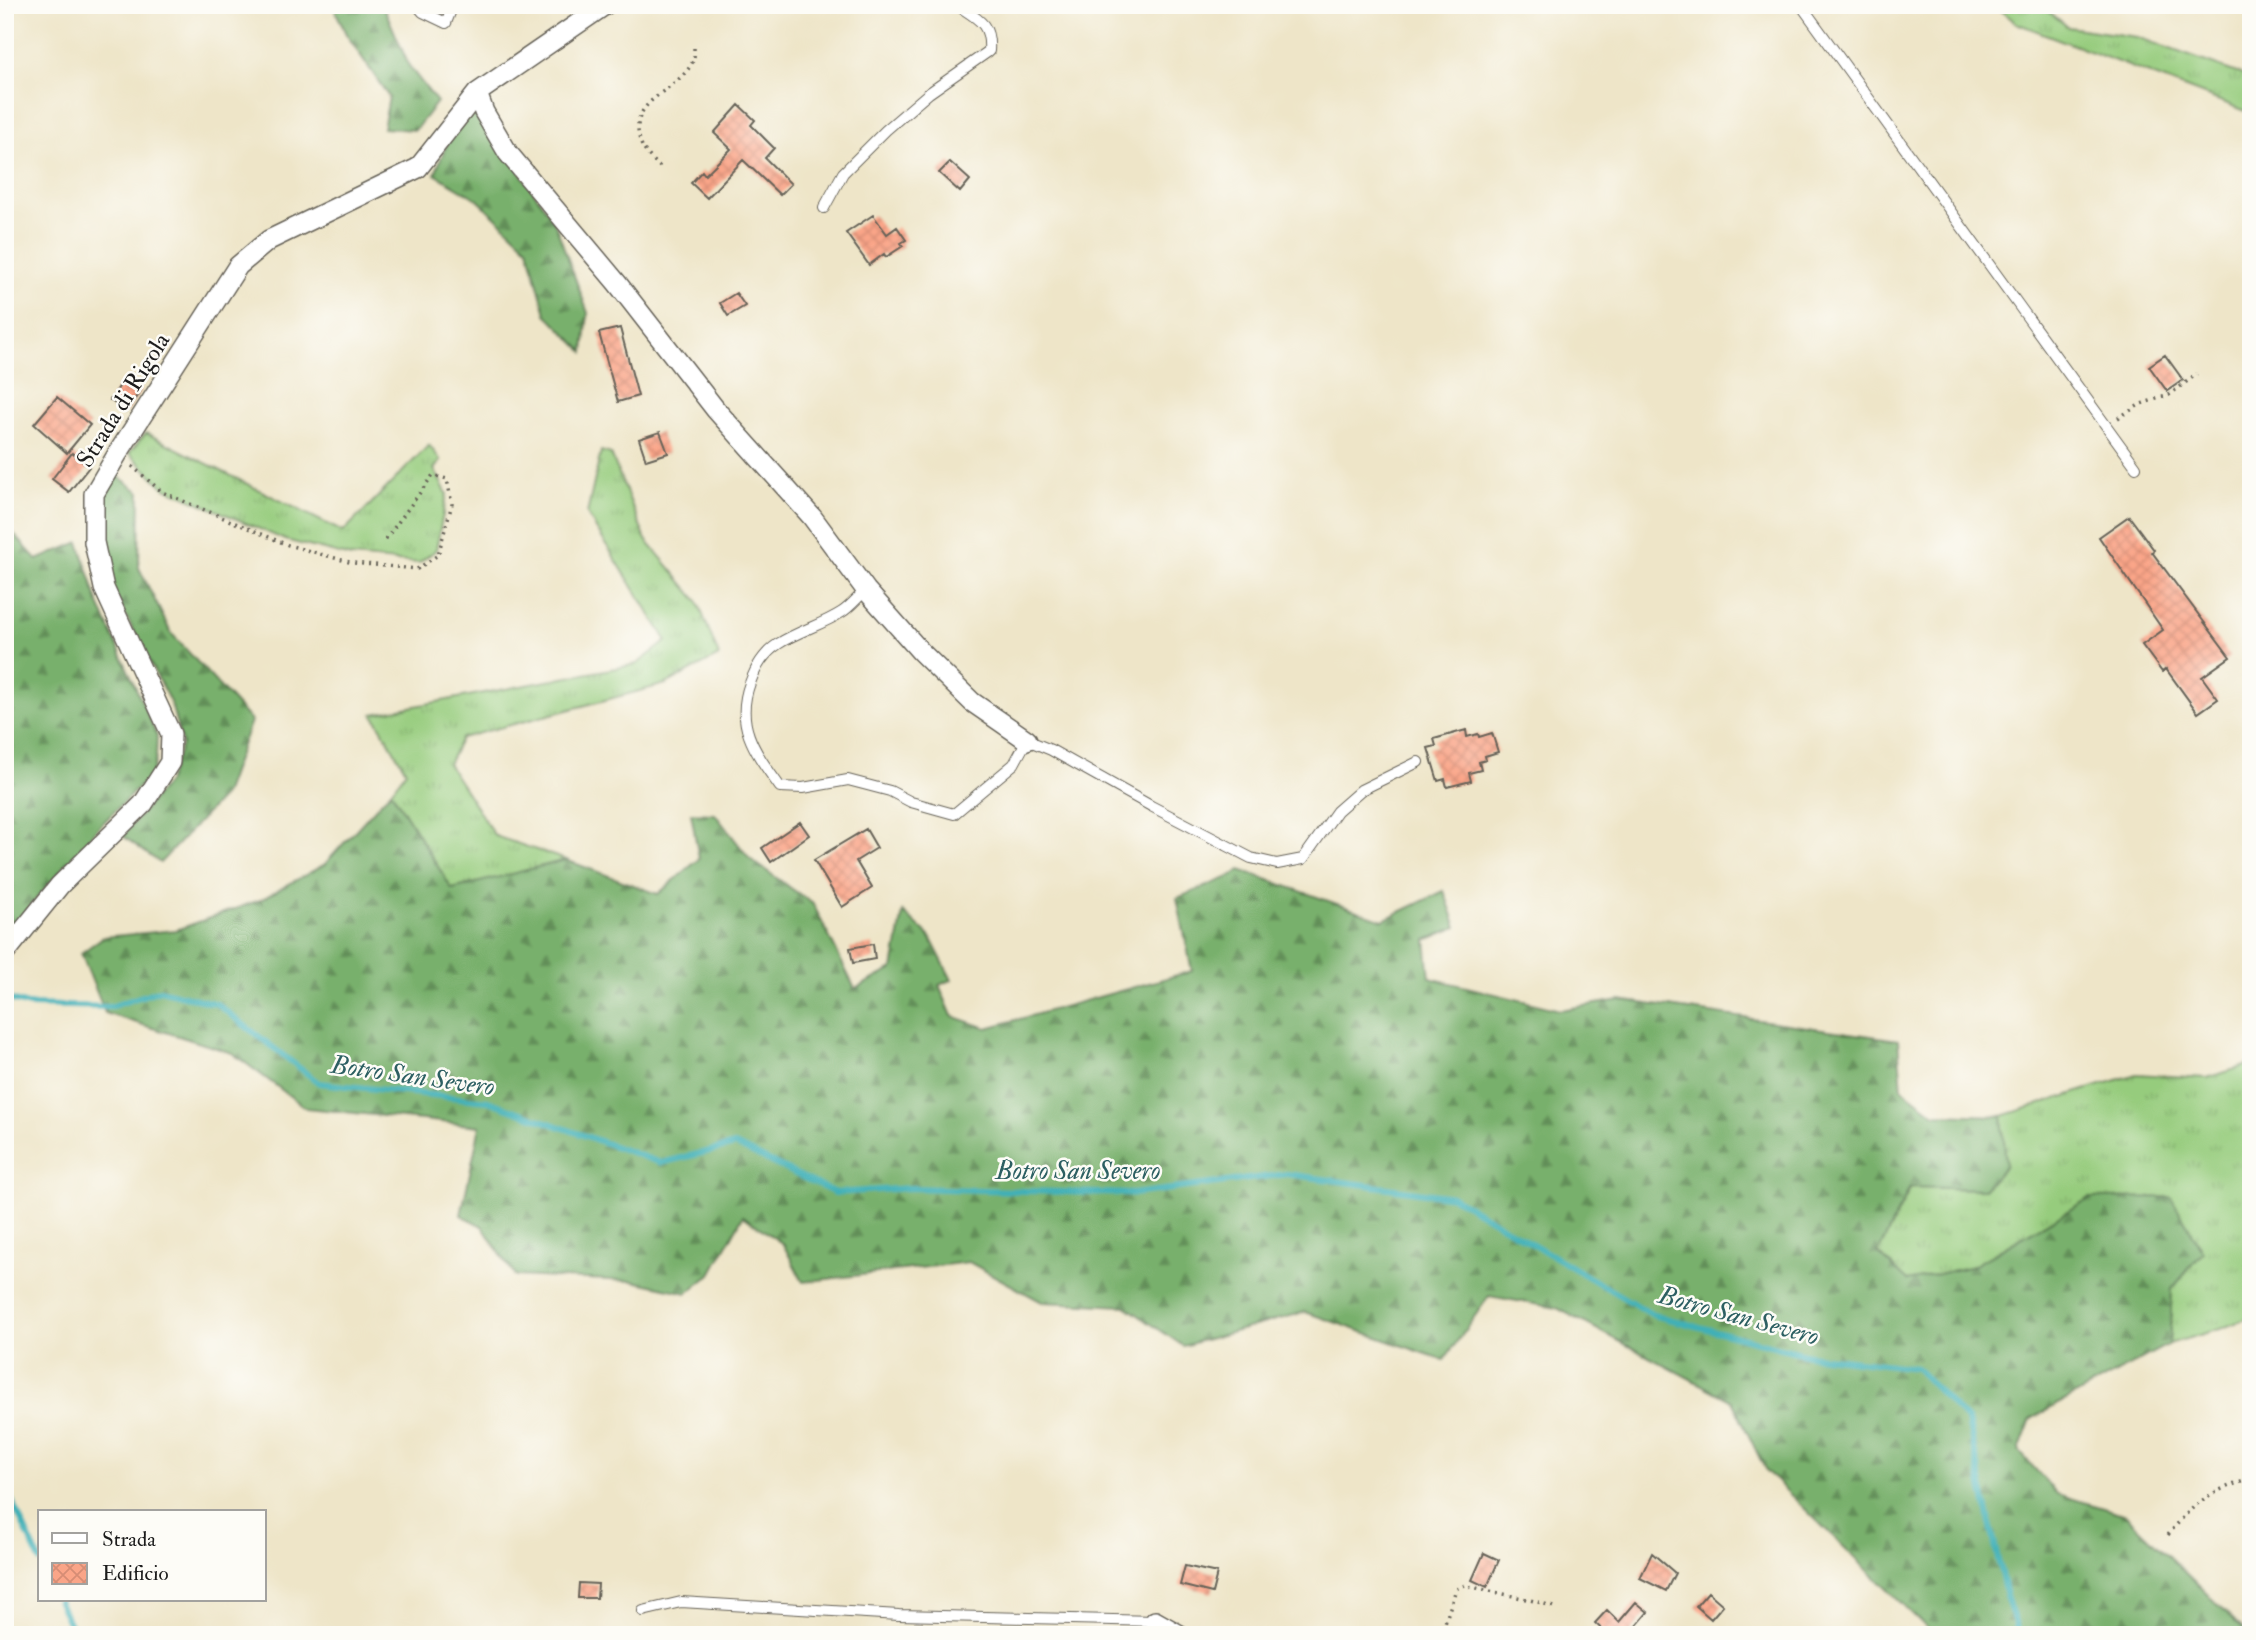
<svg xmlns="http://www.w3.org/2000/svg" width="2256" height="1640" font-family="'IM FELL Double Pica',serif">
	<defs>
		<pattern id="grass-tufts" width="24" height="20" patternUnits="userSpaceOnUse" patternTransform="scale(1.75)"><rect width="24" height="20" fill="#96cc7d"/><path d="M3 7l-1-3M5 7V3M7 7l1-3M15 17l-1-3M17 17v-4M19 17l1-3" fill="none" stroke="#81af6b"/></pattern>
		<pattern id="forest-firs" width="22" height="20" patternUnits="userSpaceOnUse" patternTransform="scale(1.75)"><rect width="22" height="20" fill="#78b06c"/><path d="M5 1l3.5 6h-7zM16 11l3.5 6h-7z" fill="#628e58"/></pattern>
		<pattern id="building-cross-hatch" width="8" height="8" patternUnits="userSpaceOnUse" patternTransform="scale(1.75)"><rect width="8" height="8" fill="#faa588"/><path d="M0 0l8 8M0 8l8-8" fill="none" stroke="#d68d75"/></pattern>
	</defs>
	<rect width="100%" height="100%" fill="#fdfcf7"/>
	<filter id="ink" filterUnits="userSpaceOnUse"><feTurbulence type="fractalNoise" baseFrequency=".0143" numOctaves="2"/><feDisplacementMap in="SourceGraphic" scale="14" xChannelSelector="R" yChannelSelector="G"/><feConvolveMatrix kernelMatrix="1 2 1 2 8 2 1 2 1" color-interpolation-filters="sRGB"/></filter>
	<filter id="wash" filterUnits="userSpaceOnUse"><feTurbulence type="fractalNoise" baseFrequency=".00686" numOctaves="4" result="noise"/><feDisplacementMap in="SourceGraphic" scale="28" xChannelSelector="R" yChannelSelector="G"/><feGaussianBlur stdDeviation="1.57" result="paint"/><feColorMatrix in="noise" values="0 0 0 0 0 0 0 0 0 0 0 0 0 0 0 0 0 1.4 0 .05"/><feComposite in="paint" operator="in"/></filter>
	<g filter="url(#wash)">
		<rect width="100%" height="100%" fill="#eee5c8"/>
		<path fill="url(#grass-tufts)" stroke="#59744c" stroke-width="2" d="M1995,5H2041L2068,27L2137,37L2251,78V113L2016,23Z
			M146,433L343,532L429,445L441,461L434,469L447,494L436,550L419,563L351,557L285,540L163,487L129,453Z
			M601,451L611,454L646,540L697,600L719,656L666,684L461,738L448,764L495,836L566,860L452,890L391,791L406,771L373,714L637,664L667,641L587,514Z
			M2251,1064V1317L2220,1329L2169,1344L2172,1289L2203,1252L2090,1198L1973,1266L1908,1281L1878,1253L1911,1187L1984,1189L2006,1165L2002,1116L2136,1074L2207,1078Z"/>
		<path fill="url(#forest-firs)" stroke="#4a6644" stroke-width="2" d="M333,5H383L409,66L437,102L415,130L383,128L389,97L346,34Z
			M475,107L554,221L588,313L584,352L546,314L528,248L477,199L435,174L451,133Z
			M115,474L140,492L139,568L171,633L251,721L224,795L160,863L123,836L168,781L182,744L171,704L105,575L98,493Z
			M5,524L37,560L79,542L98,602L157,736L156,758L152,774L97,829L23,914L5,938Z
			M391,791L452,889L566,860L658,894L699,859L691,813L715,814L750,859L813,904L855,989L893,969L903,912L930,937L952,980L939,985L952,1016L987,1028L1192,971L1177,898L1234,875L1240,870L1383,920L1444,891L1457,927L1426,940L1430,978L1560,1010L1620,1000L1898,1040L1902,1089L1935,1114L2002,1116L2006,1165L1984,1189L1910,1187L1878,1253L1908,1281L1973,1266L2090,1198L2171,1197L2203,1252L2172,1289L2169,1344L2031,1419L2019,1451L2057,1494L2126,1515L2249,1635H1934L1766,1471L1732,1401L1557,1308L1489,1296L1444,1360L1305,1312L1183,1346L1125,1306L1042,1302L969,1262L803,1282L783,1244L743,1216L711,1274L687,1293L633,1281L515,1276L482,1226L461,1215L480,1126L306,1108L232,1053L105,1013L81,953L103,937L176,930L260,900L325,864Z"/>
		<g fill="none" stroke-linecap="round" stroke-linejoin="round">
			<path stroke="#3fb0b7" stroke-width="6" d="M5,998L28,1005L110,1007L160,990L217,1004L319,1083L488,1101L661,1163L735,1145L835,1193L910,1188L1133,1194L1287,1174L1453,1197L1653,1315L1808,1355L1916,1368L1968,1421L2006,1596L2019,1635
				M5,1486L40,1561
				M58,1600L75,1635"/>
		</g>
		<g id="blocks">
			<path fill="url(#building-cross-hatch)" d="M739,105L755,120L751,125L774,148L765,158L791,184L780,195L743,160L707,198L691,183L702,171L705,175L731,149L714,133Z
				M950,162L970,180L960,192L939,173Z
				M873,215L887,234L897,227L906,240L901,243L903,246L886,257L884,254L869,265L846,233Z
				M736,293L745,306L728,316L720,303Z
				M620,328L638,396L618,402L599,333Z
				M2165,355L2183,380L2167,391L2149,366Z
				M125,378L141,390L126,412L110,400Z
				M57,397L90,425L67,453L34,424Z
				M660,432L668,453L646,460L639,439Z
				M72,453L89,467L69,492L52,479Z
				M2129,516L2154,550L2152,552L2230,657L2202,677L2218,699L2198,713L2166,669L2162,672L2142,645L2163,630L2099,537Z
				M1466,730L1467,737L1478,734L1479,737L1492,733L1498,752L1485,756L1486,760L1479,762L1481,770L1469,773L1471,781L1447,787L1445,779L1438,781L1428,748L1436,746L1434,739Z
				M800,822L809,835L771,862L762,848Z
				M866,829L877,848L856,861L872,888L842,907L814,860Z
				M873,944L875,959L853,963L850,948Z
				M1484,1553L1499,1560L1487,1587L1472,1580Z
				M1652,1553L1675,1573L1666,1591L1640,1578Z
				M1185,1566L1217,1573L1212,1593L1180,1585Z
				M579,1583L598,1584L597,1598H578Z
				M1708,1592L1723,1605L1711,1619L1696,1606Z
				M1636,1602L1648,1612L1631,1632L1634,1635H1608L1595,1623L1607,1610L1619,1622Z"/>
		</g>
	</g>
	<g filter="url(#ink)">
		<use href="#blocks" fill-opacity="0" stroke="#666258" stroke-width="2"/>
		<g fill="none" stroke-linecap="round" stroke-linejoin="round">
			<defs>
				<path id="service" d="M417,5L423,12L446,23L453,5
					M1801,5L2136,467
					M824,208L843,173L886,130L929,93L989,51C991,23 978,19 957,5
					M866,590C858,597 850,607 842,612C822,625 798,631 778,644C763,654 756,667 750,683C734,726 756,753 780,787L803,788L848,780L890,791L911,802L954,814L1014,764L1027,740L1051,750L1151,806L1251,858L1277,864L1303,859L1337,811L1361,790L1418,762
					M643,1611L681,1602L899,1615L1155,1621"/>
				<path id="minor" d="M477,93L484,112L508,153L617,283L716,410L812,517L866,590L921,652L972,702L1027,740
					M5,953L60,885L143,804L170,762L171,734L104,588L94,542V494L118,453L238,266L269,240L418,168L477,93L605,5
					M1155,1621L1180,1635"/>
			</defs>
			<use href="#service" stroke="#666258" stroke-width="12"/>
			<use href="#minor" stroke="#666258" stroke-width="22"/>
			<path stroke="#666258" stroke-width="3.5" stroke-dasharray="2 5" stroke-linecap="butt" d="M660,167C654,161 645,153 642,146C623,99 676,94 692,63C695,59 694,53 694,47
				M2118,418L2141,404L2169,395L2197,374
				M132,466L162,492L288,545L353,563L417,569L438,555L452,504L447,479L433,475L385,540
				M2250,546L2251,545
				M2168,1535C2195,1502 2209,1491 2251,1479
				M1441,1635L1456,1589L1465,1585C1494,1593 1525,1597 1554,1607"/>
			<use href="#service" stroke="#fff" stroke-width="10"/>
			<use href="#minor" stroke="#fff" stroke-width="19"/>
		</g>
	</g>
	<g text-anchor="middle" stroke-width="5" stroke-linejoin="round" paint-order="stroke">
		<g font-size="24" fill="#1c1c1c" stroke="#fdfcf7">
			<text transform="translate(123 400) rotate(-58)" y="8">Strada di Rigola</text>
		</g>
		<g font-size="26" font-style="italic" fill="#2c5f62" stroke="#fdfcf7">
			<text transform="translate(413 1075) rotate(8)" y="9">Botro San Severo</text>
			<text x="1078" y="1179">Botro San Severo</text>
			<text transform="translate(1739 1315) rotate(15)" y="9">Botro San Severo</text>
		</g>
	</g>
	<rect width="2256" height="1640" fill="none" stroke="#fdfcf7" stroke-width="28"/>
	<rect x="38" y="1510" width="228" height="91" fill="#fdfcf7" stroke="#a3a29f" stroke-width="2"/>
	<rect x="52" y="1533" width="35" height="10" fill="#ffffff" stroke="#a3a29f" stroke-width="2"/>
	<text x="102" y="1546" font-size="21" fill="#1c1c1c">Strada</text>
	<rect x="52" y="1563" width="35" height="21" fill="url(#building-cross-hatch)" stroke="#a3a29f" stroke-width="2"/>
	<text x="102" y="1580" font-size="21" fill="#1c1c1c">Edificio</text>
</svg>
